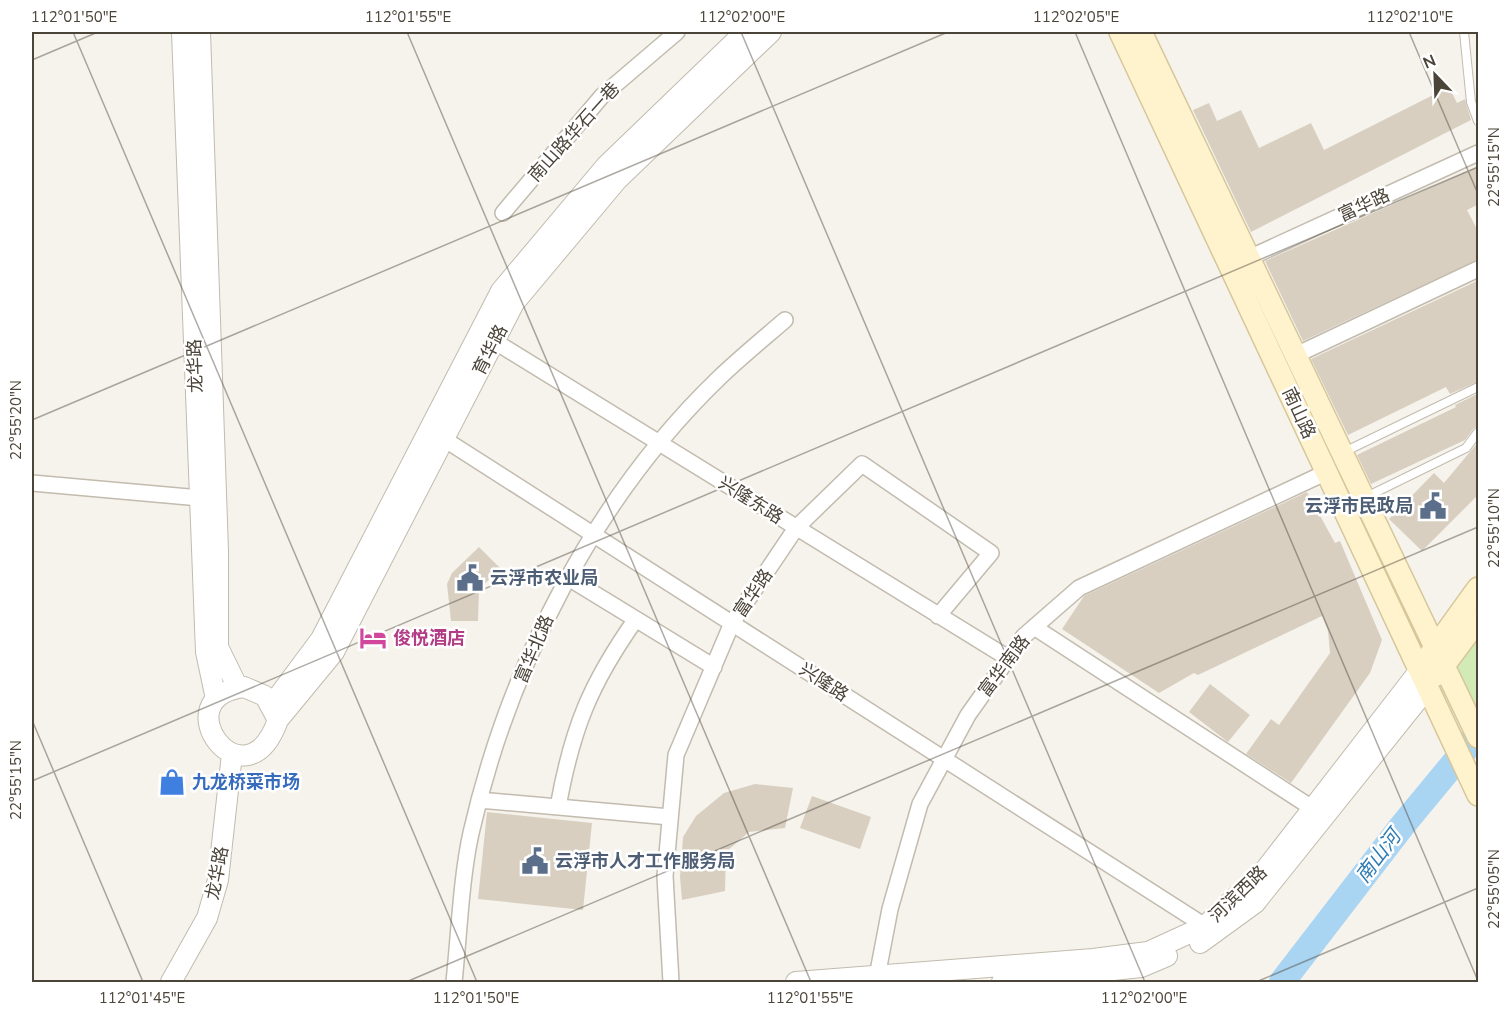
<svg xmlns="http://www.w3.org/2000/svg" width="1510" height="1014" font-family="'Nunito Sans','Noto Sans SC',sans-serif">
	<rect width="100%" height="100%" fill="#f6f3ec"/>
	<path fill="#d2eab5" d="M1478,620V737L1445,665Z"/>
	<g fill="none" stroke-linecap="round" stroke-linejoin="round">
		<path stroke="#a9d4f2" stroke-width="26" d="M1282,982L1402,826L1478,734"/>
	</g>
	<path fill="#d8cfc1" d="M1449,87L1457,103L1465,99L1471,120L1251,232L1193,110L1209,103L1217,121L1241,110L1259,148L1311,123L1324,150Z
		M1479,166V204L1467,210L1479,233V259L1303,341L1265,261Z
		M1479,280V381L1450,394L1446,387L1348,435L1311,359Z
		M1479,393V426L1474,428L1465,440L1371,484L1357,455L1456,407L1455,405Z
		M1479,441V494L1422,551L1389,519L1434,473L1444,483Z
		M1307,492L1335,543L1340,541L1382,640L1370,673L1291,783L1246,754L1271,719L1279,725L1330,653L1328,631L1322,616L1198,675L1194,673L1159,693L1062,629L1084,596Z
		M479,547L500,568L479,590L478,621H451L447,584L452,573Z
		M1210,684L1250,715L1228,742L1189,712Z
		M755,784L793,788L785,828L749,832L726,852L725,891L682,900L680,877L683,837L696,816L724,793Z
		M812,796L871,817L860,849L800,828Z
		M487,812L592,823L583,910L478,899Z"/>
	<g fill="none" stroke-linecap="round" stroke-linejoin="round">
		<defs>
			<path id="service" d="M1464,32L1471,102L1478,121
				M1344,452L1478,387
				M1366,497L1466,448L1478,432"/>
			<path id="minor" d="M503,213L602,96L677,32
				M1249,258L1478,153
				M494,341L1008,658
				M1296,355L1478,269
				M444,439L1205,926
				M32,483L200,498
				M567,577L714,667
				M1034,627L1312,808
				M479,800L670,817
				M558,807C572,729 590,684 636,619
				M454,982C459,936 461,878 471,833C509,666 595,497 720,377C741,357 763,339 785,320
				M671,982L665,876L676,755L732,623L796,528L862,464L991,553L938,616
				M876,982L890,909L920,804L968,715L1024,636L1079,588L1327,472"/>
			<path id="tertiary" d="M182,32L206,652L216,699
				M200,32L218,551V647L238,688
				M244,687L265,696L278,720C245,812 161,697 244,687Z
				M272,705L321,639L501,291L606,166L745,32
				M278,720L334,652L514,303L617,180L771,32
				M1200,943L1255,903L1428,687
				M171,982L207,918L218,880L232,754
				M796,982L1093,959L1148,952L1205,926L1265,870L1420,670
				M1002,982L1141,967L1167,956"/>
			<path id="secondary" d="M1120,32L1478,795
				M1141,32L1478,737
				M1429,656L1478,588
				M1437,675L1478,620"/>
		</defs>
		<use href="#service" stroke="#c2bbae" stroke-width="10"/>
		<use href="#minor" stroke="#c2bbae" stroke-width="18"/>
		<use href="#tertiary" stroke="#c2bbae" stroke-width="22"/>
		<use href="#secondary" stroke="#d6c79b" stroke-width="24"/>
		<use href="#service" stroke="#fff" stroke-width="8"/>
		<use href="#minor" stroke="#fff" stroke-width="15"/>
		<use href="#tertiary" stroke="#fff" stroke-width="20"/>
		<use href="#secondary" stroke="#fff3cd" stroke-width="21"/>
	</g>
	<path fill="none" stroke="#4b4439" stroke-width="1.5" stroke-opacity="0.45" d="M73,32L477,982M407,32L811,982M741,32L1145,982M1075,32L1478,981M1409,32L1478,194M32,60L98,32M32,420L948,32M32,720L143,982M32,781L1478,167M406,982L1478,527M1256,982L1478,888"/>
	<defs>
		<symbol id="civic-bare" viewBox="-9 -9 18 18"><path d="M-.6-6.5H3V-4.5H.6V-3L4-1V1h2V6H-6V1h2V-1L-.6-3ZM-1.2 2.5V6h2.4V2.5Z" fill="#5c6f8a" stroke="#fff" stroke-width="2.5" paint-order="stroke"/></symbol>
		<symbol id="hotel-bare" viewBox="-9 -9 18 18"><path d="M-6-4.5h1.5V1H6V5H4.5V3h-9V5H-6ZM-4 0a1.8 1.8 0 1 1 3.6 0ZM.5 0V-2.5h3Q6-2.5 6 0Z" fill="#d1479c" stroke="#fff" stroke-width="2.5" paint-order="stroke"/></symbol>
		<symbol id="shop-bare" viewBox="-9 -9 18 18"><path d="M-5-2.5h2.3a2.7 3.5 0 0 1 5.4 0H5L5.5 6h-11ZM-1.5-2.5h3a1.5 2.3 0 0 0-3 0Z" fill="#3f7fe0" stroke="#fff" stroke-width="2.5" paint-order="stroke"/></symbol>
	</defs>
	<g fill-rule="evenodd">
		<use href="#civic-bare" x="1414" y="487" width="38" height="38"/>
		<use href="#civic-bare" x="451" y="559" width="38" height="38"/>
		<use href="#hotel-bare" x="354" y="619" width="38" height="38"/>
		<use href="#shop-bare" x="153" y="763" width="38" height="38"/>
		<use href="#civic-bare" x="516" y="842" width="38" height="38"/>
	</g>
	<g text-anchor="middle" stroke-width="5" stroke-linejoin="round" paint-order="stroke">
		<g font-size="18" fill="#4b4439" stroke="#fff">
			<text transform="translate(574 132) rotate(-48)" y="6">南山路华石一巷</text>
			<text transform="translate(1364 205) rotate(-25)" y="6">富华路</text>
			<text transform="translate(490 350) rotate(-63)" y="6">育华路</text>
			<text transform="translate(195 366) rotate(-92)" y="6">龙华路</text>
			<text transform="translate(1299 413) rotate(65)" y="6">南山路</text>
			<text transform="translate(751 500) rotate(32)" y="6">兴隆东路</text>
			<text transform="translate(753 593) rotate(-56)" y="6">富华路</text>
			<text transform="translate(534 649) rotate(-67)" y="6">富华北路</text>
			<text transform="translate(1004 666) rotate(-53)" y="6">富华南路</text>
			<text transform="translate(824 682) rotate(33)" y="6">兴隆路</text>
			<text transform="translate(217 873) rotate(-79)" y="6">龙华路</text>
			<text transform="translate(1238 894) rotate(-44)" y="6">河滨西路</text>
		</g>
		<g font-size="18" font-weight="bold" fill="#4e5e75" stroke="#fff" text-anchor="start">
			<text x="1413" y="512" text-anchor="end">云浮市民政局</text>
			<text x="490" y="584">云浮市农业局</text>
			<text x="555" y="867">云浮市人才工作服务局</text>
		</g>
		<g font-size="18" font-weight="bold" fill="#b23c85" stroke="#fff" text-anchor="start">
			<text x="393" y="644">俊悦酒店</text>
		</g>
		<g font-size="18" font-weight="bold" fill="#366cbe" stroke="#fff" text-anchor="start">
			<text x="192" y="788">九龙桥菜市场</text>
		</g>
		<g font-size="20" font-style="italic" fill="#2e7ab2" stroke="#fff">
			<text transform="translate(1378 856) rotate(-53)" y="7">南山河</text>
		</g>
	</g>
	<rect width="1510" height="1014" fill="none" stroke="#ffffff" stroke-width="66"/>
	<g transform="translate(1435 75) rotate(337)" stroke="#ffffff" stroke-width="4.5" paint-order="stroke">
	<path d="M0-4.5L10 22L0 15L-10 22Z" fill="#4b4439"/>
	<text y="-9" font-size="16" font-weight="bold" text-anchor="middle" fill="#4b4439">N</text>
	</g>
	<rect x="33" y="33" width="1444" height="948" fill="none" stroke="#4b4439" stroke-width="2"/>
	<g font-size="15" text-anchor="middle" fill="#4b4439">
		<text x="74" y="22">112°01'50"E</text>
		<text x="408" y="22">112°01'55"E</text>
		<text x="742" y="22">112°02'00"E</text>
		<text x="1076" y="22">112°02'05"E</text>
		<text x="1410" y="22">112°02'10"E</text>
		<text transform="translate(1494 167) rotate(-90)" y="5">22°55'15"N</text>
		<text transform="translate(16 420) rotate(-90)" y="5">22°55'20"N</text>
		<text transform="translate(1494 528) rotate(-90)" y="5">22°55'10"N</text>
		<text transform="translate(16 780) rotate(-90)" y="5">22°55'15"N</text>
		<text transform="translate(1494 889) rotate(-90)" y="5">22°55'05"N</text>
		<text x="142" y="1003">112°01'45"E</text>
		<text x="476" y="1003">112°01'50"E</text>
		<text x="810" y="1003">112°01'55"E</text>
		<text x="1144" y="1003">112°02'00"E</text>
	</g>
</svg>
